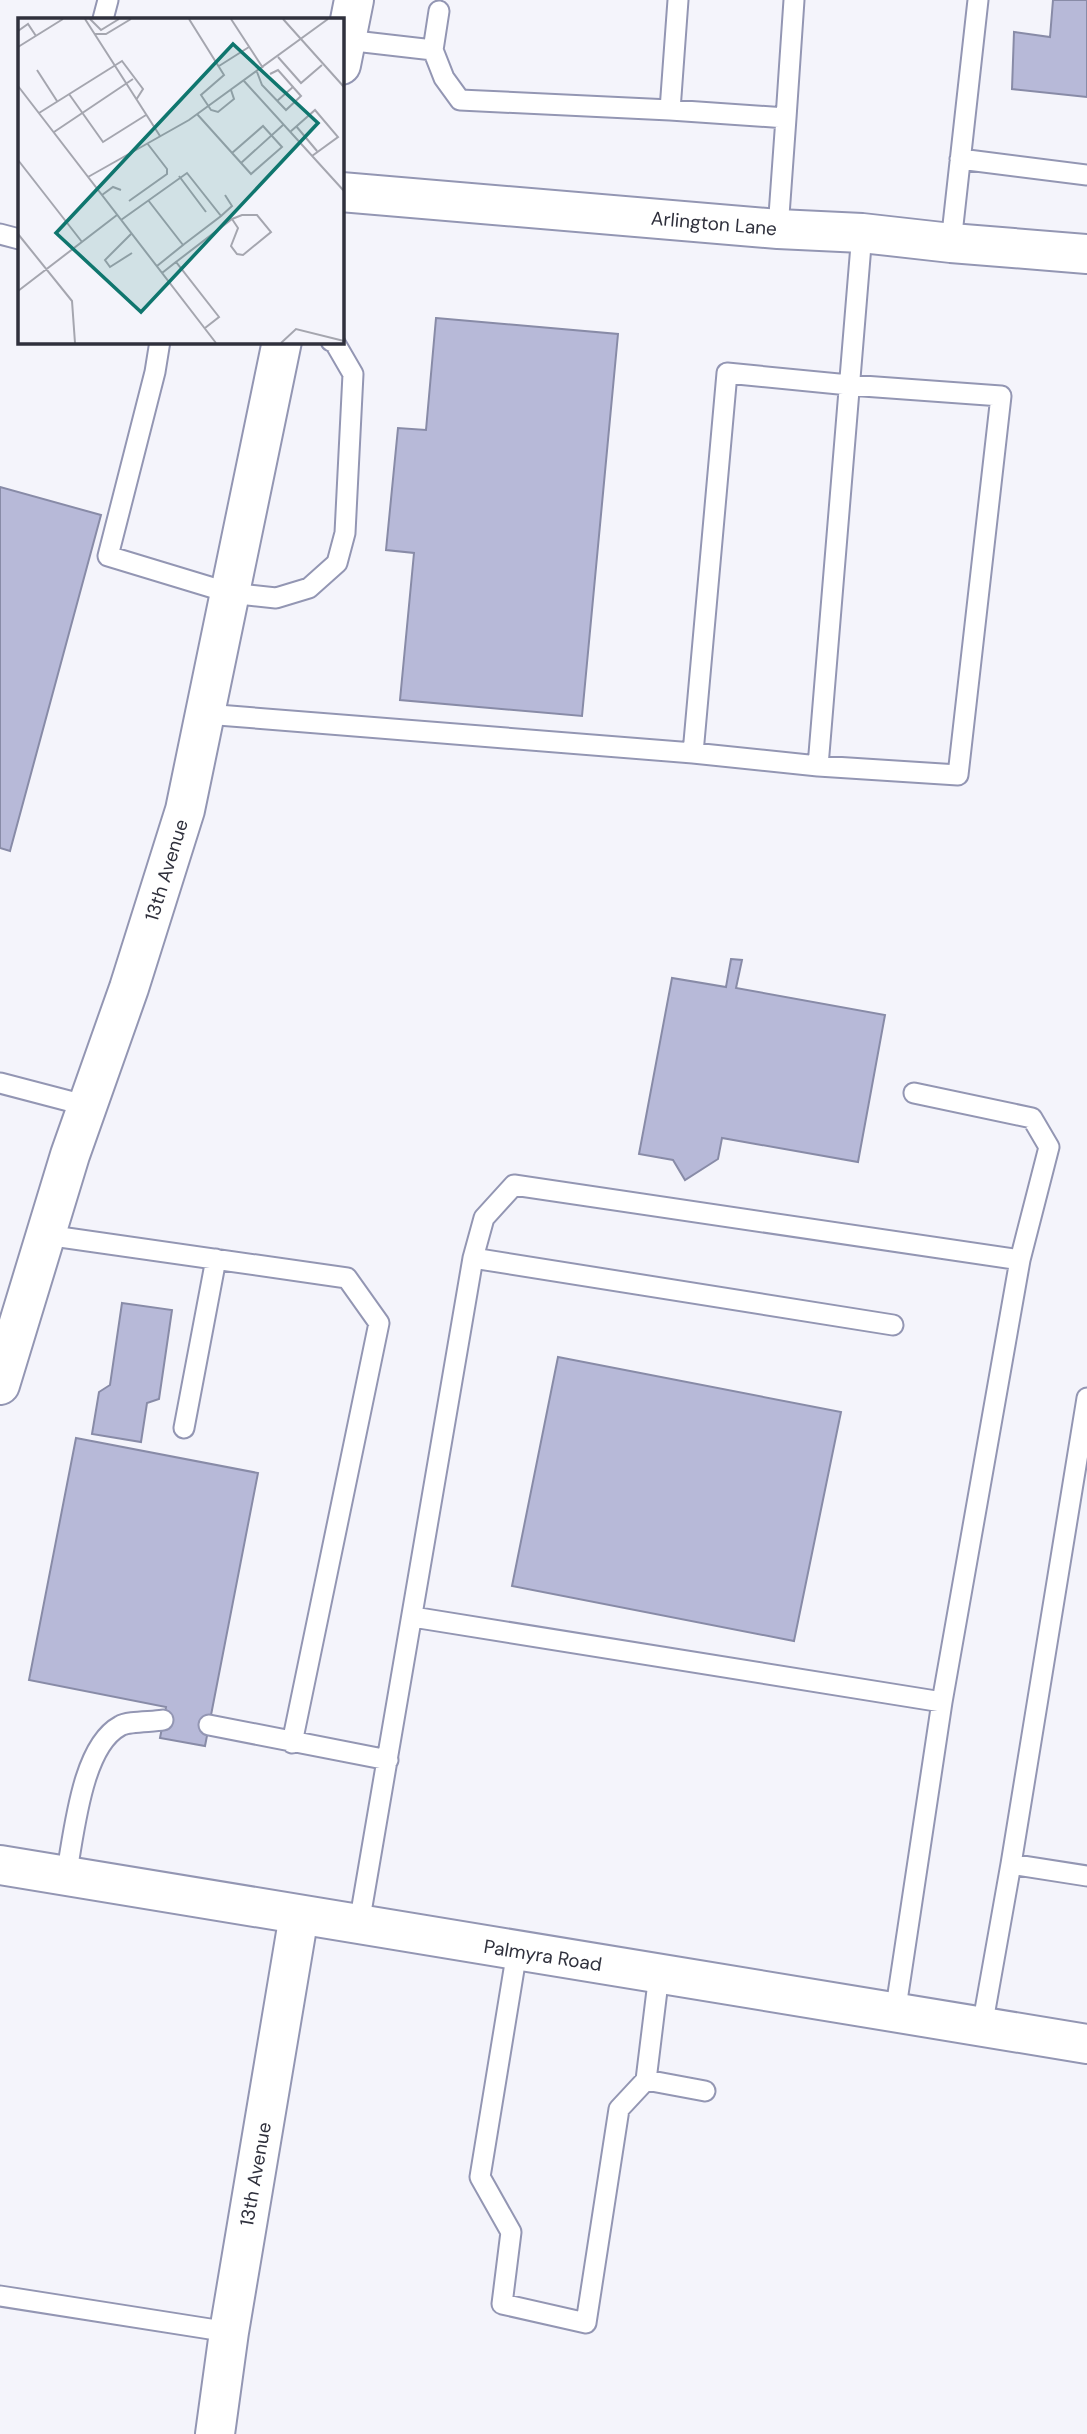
<svg xmlns="http://www.w3.org/2000/svg" width="1087" height="2434" font-family="'DM Sans',sans-serif">
	<rect width="100%" height="100%" fill="#f4f4fb"/>
	<path fill="#b7b9d8" stroke="#888ba7" stroke-width="2" d="M1053,0H1087V97L1012,89L1014,32L1050,37Z
		M436,318L618,334L582,716L400,700L414,553L386,550L398,428L426,430Z
		M0,487L101,515L10,851L0,848Z
		M731,959L742,960L736,988L885,1015L858,1162L722,1138L718,1159L685,1180L673,1160L639,1154L672,978L726,987Z
		M122,1303L172,1310L159,1399L147,1403L141,1442L92,1434L99,1392L110,1385Z
		M558,1357L841,1412L794,1641L512,1586Z
		M76,1438L258,1473L205,1746L160,1738L166,1707L29,1680Z"/>
	<g fill="none" stroke-linecap="round" stroke-linejoin="round">
		<defs>
			<path id="lane" d="M439,11L433,50L444,78L460,100L670,110L786,118L794,0
				M103,19L108,0
				M346,40L433,50
				M670,110L678,0
				M960,159L1087,175
				M778,229L786,118
				M0,234L19,239
				M951,243L978,0
				M160,341L155,372L108,556L230,593L276,598L309,588L337,563L345,533L353,374L335,343L331,341
				M205,714L693,753L818,766L958,775L1001,396L849,385L727,373L693,753
				M818,766L862,233
				M0,1083L88,1106
				M914,1093L1032,1118L1049,1147L1020,1260
				M46,1235L347,1278L379,1323L292,1743
				M473,1258L893,1325
				M184,1428L216,1259
				M413,1617L942,1702L895,2014
				M209,1725L388,1760
				M1011,1864L1087,1398
				M66,1876C74,1836 81,1747 120,1726C128,1721 153,1722 163,1720
				M359,1924L473,1258L484,1218L514,1185L1020,1260L942,1702
				M517,1951L480,2177L511,2232L502,2304L586,2323L619,2109L646,2080
				M659,1974L646,2080L705,2091
				M982,2027L1011,1864L1087,1876
				M0,2296L229,2332"/>
			<path id="street" d="M341,65L354,0
				M341,192L778,229L862,233L951,243L1087,254
				M0,1385L70,1155L129,988L185,810L282,341
				M215,2434L229,2332L299,1915"/>
			<path id="secondary" d="M0,1865L1087,2044"/>
		</defs>
		<use href="#lane" stroke="#9396b3" stroke-width="23"/>
		<use href="#street" stroke="#9396b3" stroke-width="42"/>
		<use href="#secondary" stroke="#9396b3" stroke-width="42"/>
		<use href="#lane" stroke="#fff" stroke-width="19"/>
		<use href="#street" stroke="#fff" stroke-width="38"/>
		<use href="#secondary" stroke="#fff" stroke-width="38"/>
	</g>
	<g text-anchor="middle" stroke-width="6" stroke-linejoin="round" paint-order="stroke">
		<g font-size="19" fill="#2f303c" stroke="#fff">
			<text transform="translate(714 223) rotate(5)" y="7">Arlington Lane</text>
			<text transform="translate(166 870) rotate(-73)" y="7">13th Avenue</text>
			<text transform="translate(543 1955) rotate(9)" y="7">Palmyra Road</text>
			<text transform="translate(255 2174) rotate(-80)" y="7">13th Avenue</text>
		</g>
	</g>
	<g transform="translate(18 18)">
		<rect width="326" height="326" fill="#f4f4fb"/>
		<path fill="none" stroke="#a5a6af" stroke-width="2" d="M67,1L142,118M72,1L83,12L101,1M171,1L206,57L183,77L193,92L200,94L216,81L213,72M213,1L245,50M265,1L326,69M0,13L10,6L18,18M76,16H88L113,1M0,29L45,1M260,39L283,65L304,47M201,48L231,29M19,52L39,83M239,54L244,67L268,92L283,78L275,69M252,56L260,52L275,69L259,83M226,63L326,173M0,68L198,325M51,76L85,124L128,97M21,95L104,43L125,71L118,82M179,96L233,156L264,129L245,108L214,135M278,108L299,133M36,114L115,61M272,114L297,92L320,119L294,138M0,142L64,224M223,145L265,107M161,158L188,194M70,159L171,102L310,1M84,177L95,169L103,172M130,182L165,227L139,248M111,183L149,156V151L129,125M203,198L214,188L207,177M103,202L169,155L203,198L165,227M114,215L87,242L92,249L114,235M0,216L54,283L57,325M158,244L214,201L224,197H239L253,214L225,237L219,236L213,228L220,210L214,201M144,255L158,244L201,299L187,310M0,273L99,197M263,325L278,311L326,323"/>
		<path fill="#0f766e" fill-opacity="0.15" stroke="#0f766e" stroke-width="3.5" d="M215,26L300,105L123,294L38,215Z"/>
		<rect width="326" height="326" fill="none" stroke="#2f303c" stroke-width="3.5"/>
	</g>
</svg>
